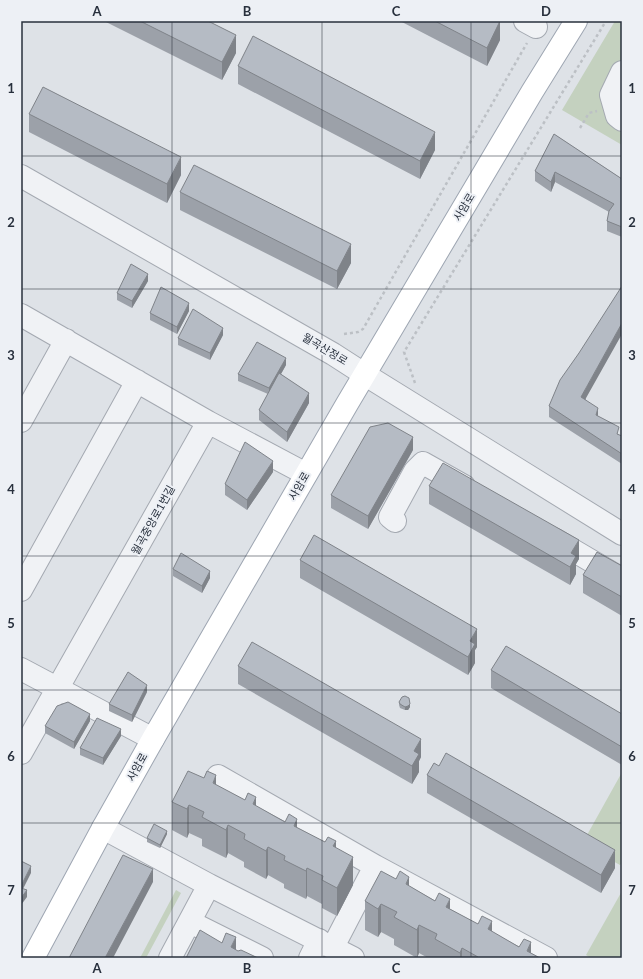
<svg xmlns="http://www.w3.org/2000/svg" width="643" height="979" font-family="Lato,'Noto Sans KR',sans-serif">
	<rect width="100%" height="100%" fill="#dee2e7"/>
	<path fill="#c4d1bf" d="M615,21H622V145L562,110Z
		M621,774H622V863L620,865L582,844Z
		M176,890L181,893L146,958H140Z
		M622,891V958H591L586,955Z"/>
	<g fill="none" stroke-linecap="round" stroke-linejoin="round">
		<defs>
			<path id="minor" d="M525,21L536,27
				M622,72L611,95L617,116L622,120
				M21,176L333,354L364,374L622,534
				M21,315L208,422L306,474
				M21,421L66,340
				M395,521L390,517L415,471L423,463L464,486
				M554,539L622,579
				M21,590L137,381
				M21,669L153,739
				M21,753L208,422
				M218,776L375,866
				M103,828L209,885
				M190,922L262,958
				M333,947L375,866L546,958
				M170,958L209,885L353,958
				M310,958L319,940"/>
			<path id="major" d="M33,958L103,828L153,739L347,404L532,92L576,21"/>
		</defs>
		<use href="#minor" stroke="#a4a9b1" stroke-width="24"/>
		<use href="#major" stroke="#9ea6b2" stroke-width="24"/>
		<path stroke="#bcc0c5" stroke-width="2.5" stroke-dasharray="3 3" stroke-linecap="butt" d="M580,128L589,113L597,111
			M344,334L358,332L363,329L527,43
			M415,383L404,352L606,21"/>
		<use href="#minor" stroke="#f0f2f5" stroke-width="22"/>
		<use href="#major" stroke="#fff" stroke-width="22"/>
	</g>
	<path fill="#9ca1a9" d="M104,21H208L236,53L222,80Z
		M400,21H500V40L487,66Z
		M238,66L435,150L420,179L238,84Z
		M29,114L181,175L167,203L29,132Z
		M554,134L622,179V237L607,231V221L609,212L555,182L551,192L535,181V171Z
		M180,192L351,263L337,289L180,210Z
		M148,281L132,308L117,300V293Z
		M189,311L177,334L150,320V313Z
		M223,335L210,360L178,345V338Z
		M579,353L586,400L598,416L619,435L622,436V464L549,417V406Z
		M286,365L281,374L309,403L287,442L259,420V410L268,394L238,381V374Z
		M413,450L368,529L331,508V495Z
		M273,472L247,510L225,495V484Z
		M429,486L579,559L576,564V574L570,585L429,504Z
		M300,560L477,647L475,650V663L468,675L300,578Z
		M622,566V616L583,593V575Z
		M173,569L210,578L202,593L173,576Z
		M238,666L421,757L419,761V772L412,784L238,684Z
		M491,670L622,714V765L491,688Z
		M147,692L132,722L109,711V704Z
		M399,702L410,707L408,710H405L400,708L399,705Z
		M90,721L74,749L45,733V726Z
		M121,736L103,765L80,755V748Z
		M427,775L615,868L601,893L427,793Z
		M216,785L336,848L353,885L337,916L322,908V904L307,896L306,899L284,888V884L268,875L266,879L244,867V862L228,853L226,858L202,846V839L189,833L187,838L172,830V802Z
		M167,834L160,848L147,842V838Z
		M409,886L450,909L540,958H428L419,953L417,958L394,945V939L381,932L378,937L365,930V901Z"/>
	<path fill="#7f8389" d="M500,21V40L487,66V48Z
		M236,35V53L222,80V62Z
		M435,132V150L420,179V161Z
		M181,157V175L167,203V184Z
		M555,172V182L551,192V182Z
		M351,244V263L337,289V271Z
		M148,274V281L132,308V301Z
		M189,303V311L177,334V327Z
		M622,323V334L581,407V397Z
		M223,328V335L210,360V353Z
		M286,358V365L269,395V388Z
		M309,393V403L287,442V432Z
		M598,408V418L596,415Z
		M413,437V450L368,529V516Z
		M273,461V472L247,510V500Z
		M579,540V559L576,564V574L570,585V567L571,553Z
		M210,571V578L202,593V586Z
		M477,629V647L475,650V663L468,675V657L470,641Z
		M147,685V692L132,722V715Z
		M410,704V707L408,710H405V707Z
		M90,714V721L74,749V742Z
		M121,729V736L103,765V758Z
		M421,739V757L419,761V772L412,784V766L414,751Z
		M216,775V804L213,783Z
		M256,797V825L253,804Z
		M189,805V833L187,838V809Z
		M297,819V847L294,826Z
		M228,825V853L226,858V830Z
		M167,831V834L160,848V845Z
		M336,841V869L333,846Z
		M268,847V875L266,879V851Z
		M615,850V868L601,893V875Z
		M353,857V885L337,916V888Z
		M31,866V873L21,893V886Z
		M307,868V896L306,899V871Z
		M153,869V882L113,958H105Z
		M409,877V905L406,884Z
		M27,890V897L21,905V898Z
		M450,899V927L446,907Z
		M381,904V932L378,937V909Z
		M492,921V950L488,929Z
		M419,925V953L417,958V930Z
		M236,937V958L231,947Z
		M531,942V958L527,951Z
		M462,948V958H460V953Z"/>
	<path fill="#b5bbc4" stroke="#7f8389" d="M140,21H208L236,35L222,62Z
		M435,21H500L487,48Z
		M253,36L435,132L420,161L238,66Z
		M43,87L181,157L167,184L29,114Z
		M554,134L622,179V227L607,221L609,211L614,204L555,172L551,182L535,171Z
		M194,165L351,244L337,271L180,192Z
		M131,264L148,274L132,301L117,293Z
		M622,286V323L581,397L598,408L596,415L619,427L617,434L622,436V454L549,406L560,380L579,353Z
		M161,287L189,303L177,327L150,313Z
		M193,309L223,328L210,353L178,338Z
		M257,342L286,358L269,388L238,374Z
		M279,373L309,393L287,432L259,410Z
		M388,423L413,437L368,516L331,495L370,427Z
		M245,442L273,461L247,500L225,484Z
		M443,463L579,540L571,553L576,556L570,567L429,486Z
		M314,535L477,629L470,641L475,644L468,657L300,560Z
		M597,552L622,566V597L583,575Z
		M181,553L210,571L202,586L173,569Z
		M252,642L421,739L414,751L419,754L412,766L238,666Z
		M506,646L622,714V747L491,670Z
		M128,672L147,685L132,715L109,704Z
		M405,696L409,698L410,704L408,706L405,707L400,704L399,702L402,697Z
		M68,702L90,714L74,742L45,726L57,706Z
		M97,718L121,729L103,758L80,748Z
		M446,753L615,850L601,875L427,775L434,763L439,766Z
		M188,771L204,778L207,771L216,775L213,783L245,800L248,793L256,797L253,804L285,822L289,814L297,819L294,826L325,842L328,837L336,841L333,846L353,857L337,888L322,880L323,876L307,868L306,871L284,860L285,856L268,847L266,851L244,839L245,834L228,825L226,830L202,817L204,812L189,805L187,809L172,802Z
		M154,824L167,831L160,845L147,838Z
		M123,855L153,869L105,958H69Z
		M21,861L31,866L21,886Z
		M381,871L396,879L400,871L409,877L406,884L435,901L439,893L450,899L446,907L478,924L482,916L492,921L488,929L519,947L524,939L531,942L527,951L540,958H478V957L462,948L460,953L435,939L437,934L419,925L417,930L394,917L397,912L381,904L378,909L365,901Z
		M21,888L27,890L21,898Z
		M200,930L222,943L226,933L236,937L231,947L238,951L241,950L258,958H186Z"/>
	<path fill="none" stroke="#28303d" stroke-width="1" stroke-opacity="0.55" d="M172,21V958M322,21V958M471,21V958M21,156H622M21,289H622M21,423H622M21,556H622M21,690H622M21,823H622"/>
	<g text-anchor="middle" stroke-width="4" stroke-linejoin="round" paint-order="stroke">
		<g font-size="11" fill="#28303d" stroke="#edf0f5">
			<text transform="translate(464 207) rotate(-59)" y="4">사암로</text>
			<text transform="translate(325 349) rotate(31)" y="4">월곡산정로</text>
			<text transform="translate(299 486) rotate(-60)" y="4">사암로</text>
			<text transform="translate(153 520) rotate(-61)" y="4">월곡중앙로1번길</text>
			<text transform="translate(137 767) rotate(-61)" y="4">사암로</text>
		</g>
	</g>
	<rect width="643" height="979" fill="none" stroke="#edf0f5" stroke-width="44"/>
	<rect x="22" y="22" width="599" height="935" fill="none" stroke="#28303d" stroke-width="1.5"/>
	<g font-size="13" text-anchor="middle" font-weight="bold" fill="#28303d">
		<text x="97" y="16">A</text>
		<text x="247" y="16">B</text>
		<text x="396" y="16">C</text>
		<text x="546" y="16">D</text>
		<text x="11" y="93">1</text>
		<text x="632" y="93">1</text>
		<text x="11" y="227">2</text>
		<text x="632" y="227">2</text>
		<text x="11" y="360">3</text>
		<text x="632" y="360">3</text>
		<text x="11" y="494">4</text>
		<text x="632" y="494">4</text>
		<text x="11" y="628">5</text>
		<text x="632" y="628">5</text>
		<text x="11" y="761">6</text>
		<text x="632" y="761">6</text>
		<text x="11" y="895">7</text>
		<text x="632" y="895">7</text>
		<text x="97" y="973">A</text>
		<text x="247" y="973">B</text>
		<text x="396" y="973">C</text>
		<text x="546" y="973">D</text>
	</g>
</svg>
